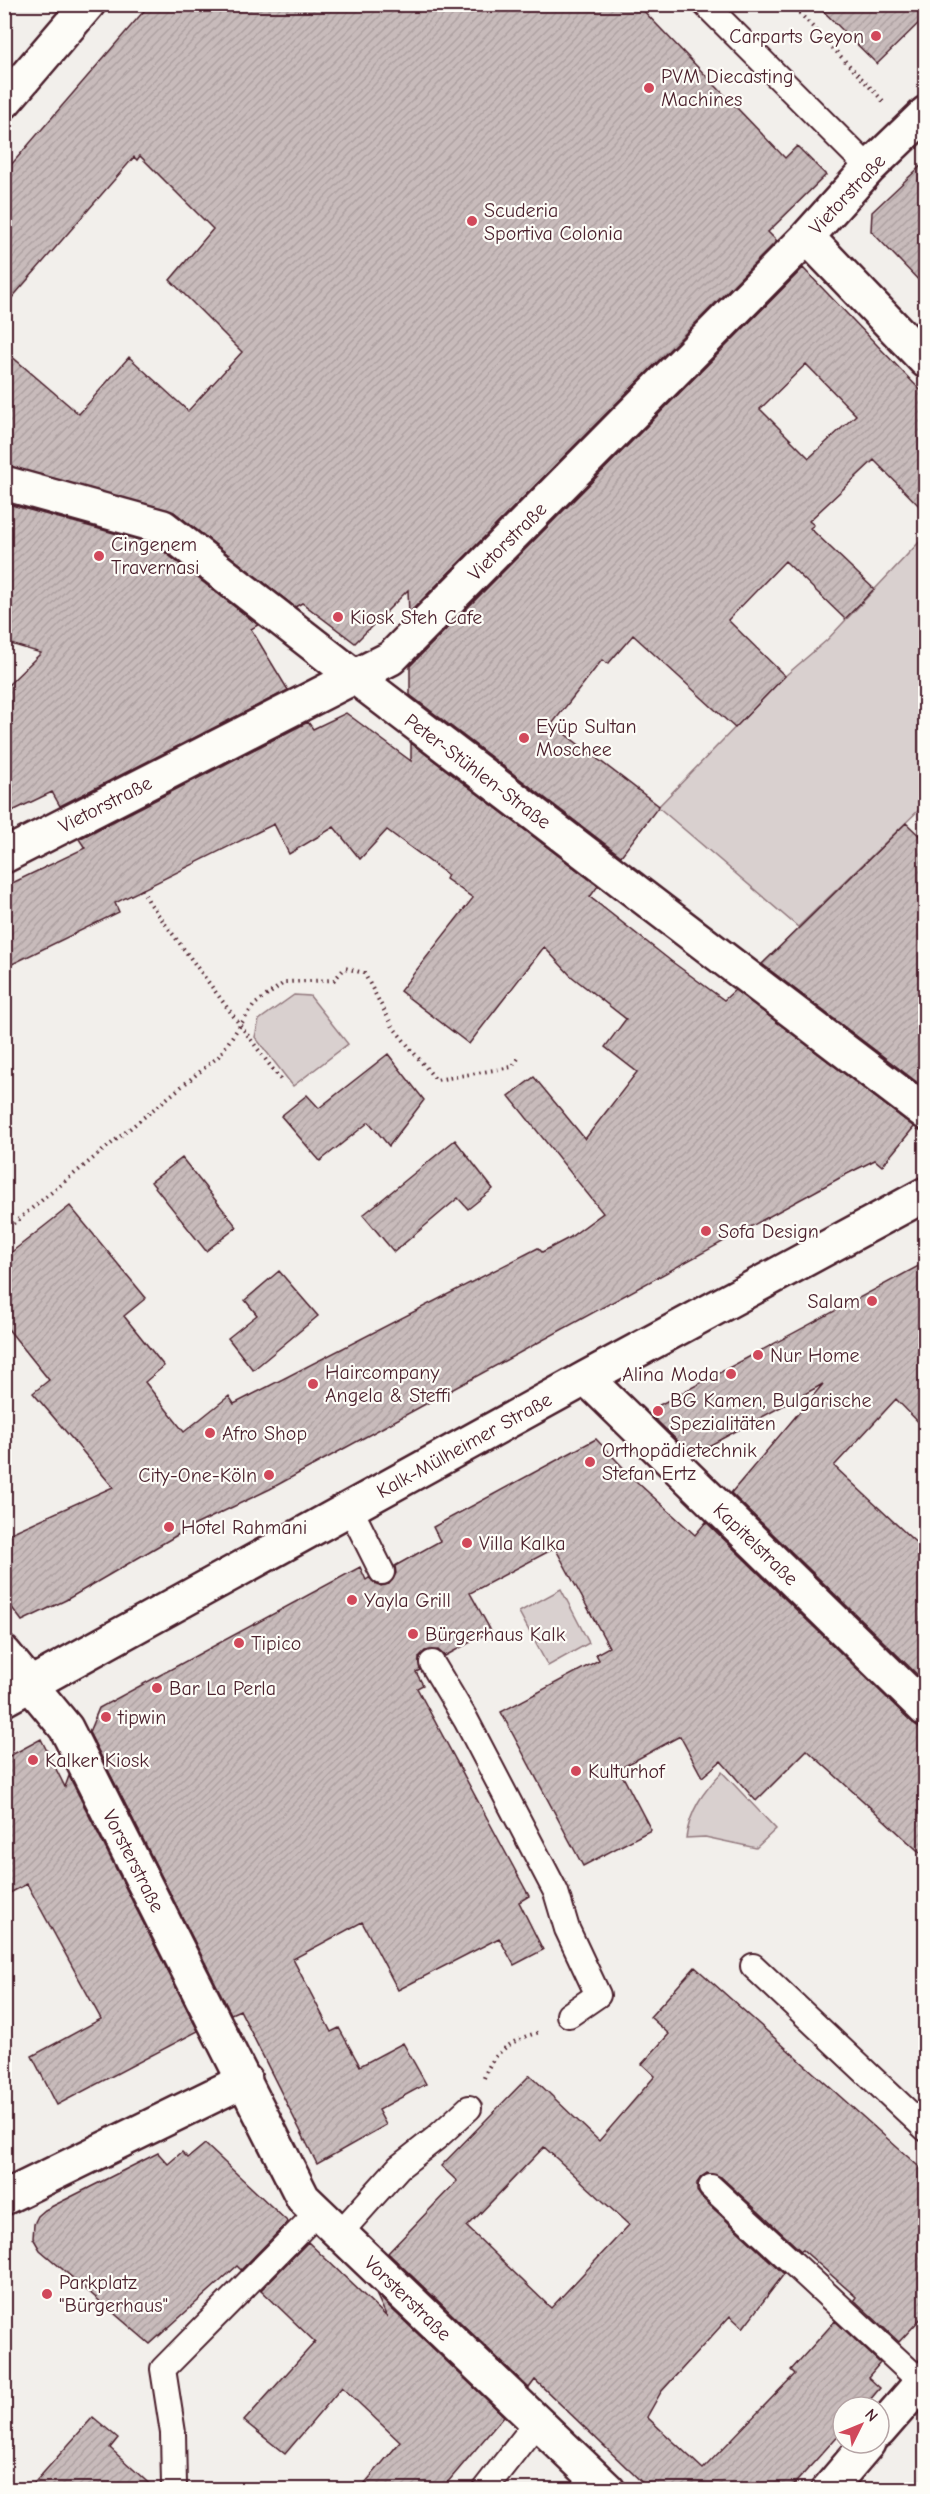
<svg xmlns="http://www.w3.org/2000/svg" width="930" height="2494" font-family="'Comic Neue',sans-serif">
<style>
.park{fill:#d9d0cf;stroke:#92787d;stroke-width:1.5}
.building{fill:url(#building-hatch);stroke:#4a1f2b;stroke-width:1.5;fill-rule:evenodd}
.lines{fill:none;stroke-linecap:round;stroke-linejoin:round}
.lane-casing{stroke:#4a1f2b;stroke-width:28}
.street-casing{stroke:#4a1f2b;stroke-width:38}
.path{stroke:#4a1f2b;stroke-width:4;stroke-dasharray:1.5 4.5;stroke-linecap:butt}
.lane{stroke:#fdfcf7;stroke-width:24}
.street{stroke:#fdfcf7;stroke-width:33}
.poi-dot{fill:#d1495b;stroke:#fdfcf7;stroke-width:2}
.labels{text-anchor:middle;stroke-width:4.5;stroke-linejoin:round;paint-order:stroke}
.poi-label{font-size:20px;fill:#4a1f2b;stroke:#fdfcf7;text-anchor:start}
.street-label{font-size:20px;fill:#4a1f2b;stroke:#fdfcf7}
</style>
<defs>
<pattern id="building-hatch" width="6" height="6" patternUnits="userSpaceOnUse" patternTransform="scale(1.5)"><rect width="6" height="6" fill="#c8bbbb"/><path d="M-1 1l2-2M0 6l6-6M5 7l2-2" fill="none" stroke="#ada0a1"/></pattern>
</defs>
<rect width="100%" height="100%" fill="#f2efeb"/>
<filter id="ink" filterUnits="userSpaceOnUse"><feTurbulence type="fractalNoise" baseFrequency=".0167" numOctaves="2"/><feDisplacementMap in="SourceGraphic" scale="12" xChannelSelector="R" yChannelSelector="G"/><feConvolveMatrix kernelMatrix="1 2 1 2 8 2 1 2 1" color-interpolation-filters="sRGB"/></filter>
<g filter="url(#ink)">
<path class="park" d="M925,536V804L798,927L658,807L785,676L827,640Z
M294,995L310,996L348,1044L293,1086L255,1037L259,1020Z
M561,1589L589,1643L548,1666L519,1612Z
M722,1772L776,1829L756,1848L705,1837L686,1838C690,1810 703,1792 722,1772Z"/>
<path class="building" d="M150,4H637L785,158L797,146L826,175L768,232L777,241L409,613L408,590L355,643L302,603L295,607L174,512L4,465V350L79,414L129,357L188,411L242,352L170,280L213,229L140,156L137,160L134,157L4,307V173Z
M816,4H926V16L877,64Z
M926,161V288L871,231L872,212Z
M803,268L926,396V513L874,460L809,521L814,525L810,528L874,589L845,619L785,561L728,620L785,676L735,728L633,635L608,664L602,660L552,724L659,806L621,856L410,695V666ZM806,364L856,415L809,458L760,409Z
M4,503L154,544L258,625L251,629L288,690L60,806L52,792L4,815V689L41,653L4,642Z
M346,713L411,761V743L598,886L590,897L671,961L724,1000L735,990L914,1127L882,1166L875,1160L847,1174L270,1489L191,1527L66,1600L22,1621L4,1597V1536L113,1487L33,1393L49,1380L4,1324V1258L70,1206L146,1298L124,1316L164,1366L145,1382L184,1432L229,1396L234,1404L538,1248L542,1252L569,1238L603,1213L509,1096L534,1077L585,1139L637,1072L605,1047L626,1019L571,976L544,947L469,1044L400,991L473,898L446,879L448,875L387,830L360,859L334,827L289,854L274,824L115,903L119,912L4,968V887L85,848L79,839L308,722L313,729Z
M906,823L926,842V1089L762,964Z
M388,1054L424,1100L389,1146L369,1122L320,1161L281,1116L307,1095L319,1108Z
M455,1140L493,1189L468,1209L458,1198L394,1252L363,1215Z
M182,1158L237,1227L206,1251L151,1182Z
M926,1262V1430L896,1399L834,1466L926,1552V1683L731,1493L823,1384L692,1455L651,1415L652,1409Z
M279,1271L318,1316L253,1370L228,1338L257,1315L245,1300Z
M596,1439L638,1483L695,1535L706,1522L913,1723L926,1728V1858L807,1750L756,1801L721,1761L702,1777L680,1736L619,1769L651,1830L583,1866L501,1712L599,1660L596,1654L609,1647L555,1548L470,1593L491,1631L445,1656L438,1650L425,1651L419,1657L420,1670L416,1672L423,1685L417,1688L529,1896L519,1902L543,1950L514,1965L499,1938L398,1990L362,1922L293,1959L331,2032L339,2028L360,2066L403,2043L426,2084L378,2110L386,2125L317,2164L240,2010L231,2014L89,1732L99,1708L360,1567L366,1580L369,1578L381,1586L389,1584L396,1573L395,1566L440,1541L433,1527Z
M41,1739L65,1787L69,1776L198,2031L57,2105L32,2056L101,2019L27,1884L4,1896V1759Z
M695,1967L926,2173V2313L899,2342L854,2300L856,2297L803,2250L801,2251L721,2177L707,2173L701,2177L697,2183V2191L701,2197L784,2274L743,2328L730,2316L661,2392L647,2417L703,2469L795,2374L791,2370L835,2321L880,2363L868,2377L880,2388L864,2407H843V2430L789,2490H650L535,2380L529,2388L388,2253L457,2181L441,2166L530,2075L599,2141L655,2076L642,2064L669,2034L650,2017ZM544,2147L629,2225L551,2308L467,2227Z
M205,2144L288,2222L241,2270L237,2266L150,2344L40,2250L33,2238L34,2224L38,2216L45,2210L158,2153L168,2164L182,2152L188,2158Z
M308,2242L387,2317L376,2294L504,2416L441,2490H359L400,2442L342,2387L285,2454L244,2421L315,2342L261,2290Z
M93,2417L118,2438L110,2448L156,2490H28Z"/>
<g class="lines">
<defs>
<path id="lane" d="M705,4L869,168
M350,1508L382,1572
M432,1663L466,1720L556,1892L567,1929L598,1995L569,2015
M753,1966L926,2129
M711,2187L921,2382
M340,2233L399,2167L436,2138L469,2108
M174,2485L173,2433L163,2369L318,2212
M484,2490L537,2422"/>
<path id="street" d="M4,102L88,4
M807,237L926,361
M4,483L163,527L355,677L926,1113
M4,856L391,658L807,237L869,168L926,113
M586,1378L926,1710
M4,1653L66,1728L303,2198L608,2490
M4,1699L586,1378L926,1194
M4,2198L245,2080
M879,2431L926,2377
M828,2490L868,2443"/>
</defs>
<use href="#lane" class="lane-casing"/>
<use href="#street" class="street-casing"/>
<path class="path" d="M791,4L884,102
M142,889L149,902L283,1083
M4,1231L219,1056L254,1005L285,982L334,980L345,968L364,973L393,1027L436,1080L512,1067L519,1057
M484,2078C493,2051 514,2039 540,2032"/>
<use href="#lane" class="lane"/>
<use href="#street" class="street"/>
</g>
</g>
<g class="poi-dot">
<circle cx="876" cy="36" r="6"/>
<circle cx="649" cy="88" r="6"/>
<circle cx="472" cy="221" r="6"/>
<circle cx="99" cy="556" r="6"/>
<circle cx="338" cy="617" r="6"/>
<circle cx="524" cy="738" r="6"/>
<circle cx="706" cy="1231" r="6"/>
<circle cx="872" cy="1301" r="6"/>
<circle cx="758" cy="1355" r="6"/>
<circle cx="731" cy="1374" r="6"/>
<circle cx="313" cy="1384" r="6"/>
<circle cx="658" cy="1411" r="6"/>
<circle cx="210" cy="1433" r="6"/>
<circle cx="590" cy="1462" r="6"/>
<circle cx="269" cy="1475" r="6"/>
<circle cx="169" cy="1527" r="6"/>
<circle cx="467" cy="1543" r="6"/>
<circle cx="352" cy="1600" r="6"/>
<circle cx="413" cy="1634" r="6"/>
<circle cx="239" cy="1643" r="6"/>
<circle cx="157" cy="1688" r="6"/>
<circle cx="106" cy="1717" r="6"/>
<circle cx="33" cy="1760" r="6"/>
<circle cx="576" cy="1771" r="6"/>
<circle cx="47" cy="2294" r="6"/>
</g>
<g class="labels">
<g class="poi-label">
<text x="864" y="43" text-anchor="end">Carparts Geyon</text>
<text x="661" y="83">PVM Diecasting<tspan x="661" dy="23">Machines</tspan></text>
<text x="484" y="217">Scuderia<tspan x="484" dy="23">Sportiva Colonia</tspan></text>
<text x="111" y="551">Cingenem<tspan x="111" dy="23">Travernasi</tspan></text>
<text x="350" y="624">Kiosk Steh Cafe</text>
<text x="536" y="733">Eyüp Sultan<tspan x="536" dy="23">Moschee</tspan></text>
<text x="718" y="1238">Sofa Design</text>
<text x="860" y="1308" text-anchor="end">Salam</text>
<text x="770" y="1362">Nur Home</text>
<text x="325" y="1379">Haircompany<tspan x="325" dy="23">Angela &amp; Steffi</tspan></text>
<text x="719" y="1381" text-anchor="end">Alina Moda</text>
<text x="670" y="1407">BG Kamen, Bulgarische<tspan x="670" dy="23">Spezialitäten</tspan></text>
<text x="222" y="1440">Afro Shop</text>
<text x="602" y="1457">Orthopädietechnik<tspan x="602" dy="23">Stefan Ertz</tspan></text>
<text x="257" y="1482" text-anchor="end">City-One-Köln</text>
<text x="181" y="1534">Hotel Rahmani</text>
<text x="479" y="1550">Villa Kalka</text>
<text x="364" y="1607">Yayla Grill</text>
<text x="425" y="1641">Bürgerhaus Kalk</text>
<text x="251" y="1650">Tipico</text>
<text x="169" y="1695">Bar La Perla</text>
<text x="118" y="1724">tipwin</text>
<text x="45" y="1767">Kalker Kiosk</text>
<text x="588" y="1778">Kulturhof</text>
<text x="59" y="2289">Parkplatz<tspan x="59" dy="23">"Bürgerhaus"</tspan></text>
</g>
<g class="street-label">
<text transform="translate(847 194) rotate(-47)" y="7">Vietorstraße</text>
<text transform="translate(507 541) rotate(-45)" y="7">Vietorstraße</text>
<text transform="translate(478 771) rotate(37)" y="7">Peter-Stühlen-Straße</text>
<text transform="translate(105 804) rotate(-27)" y="7">Vietorstraße</text>
<text transform="translate(464 1445) rotate(-29)" y="7">Kalk-Mülheimer Straße</text>
<text transform="translate(756 1544) rotate(44)" y="7">Kapitelstraße</text>
<text transform="translate(134 1861) rotate(63)" y="7">Vorsterstraße</text>
<text transform="translate(408 2298) rotate(44)" y="7">Vorsterstraße</text>
</g>
</g>
<rect width="930" height="2494" fill="none" stroke="#fdfcf7" stroke-width="24"/>
<rect x="12" y="12" width="906" height="2470" fill="none" stroke="#4a1f2b" stroke-width="2" filter="url(#ink)"/>
<g transform="translate(861 2425) rotate(47)"><circle r="28" fill="#fdfcf7" stroke="#b5a4a5" stroke-width="1.5"/>
<path d="M0-4.5L10 22L0 15L-10 22Z" fill="#d1495b"/>
<text y="-9" font-size="16" font-weight="bold" text-anchor="middle" fill="#4a1f2b">N</text>
</g>
</svg>
